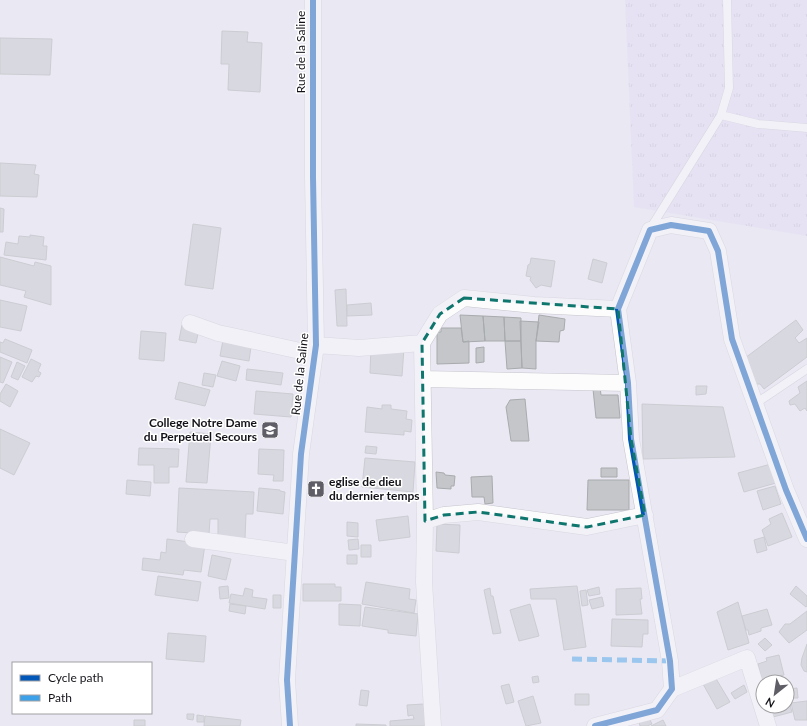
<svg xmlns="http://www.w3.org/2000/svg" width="807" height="726" font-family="Lato,sans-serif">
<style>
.grass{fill:url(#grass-tufts)}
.building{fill:#c4c6c9;stroke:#a8abad}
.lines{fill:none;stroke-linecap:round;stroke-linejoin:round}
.service-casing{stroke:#c6c4cd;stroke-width:9}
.minor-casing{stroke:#c6c4cd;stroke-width:17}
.service{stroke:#fcfcfd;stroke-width:8}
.minor{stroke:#fcfcfd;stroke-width:16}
.quiet{stroke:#3da1ea;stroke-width:5;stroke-dasharray:10 5;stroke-linecap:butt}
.cycleway-casing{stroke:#fff;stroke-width:8}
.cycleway{stroke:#0057b8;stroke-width:6}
.marked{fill:none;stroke:#0f766e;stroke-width:3;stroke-dasharray:8 5;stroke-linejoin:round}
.labels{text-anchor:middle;stroke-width:3;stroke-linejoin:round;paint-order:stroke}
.street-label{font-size:12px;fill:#141219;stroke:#fff}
.poi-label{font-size:12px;font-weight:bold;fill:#141219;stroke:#fff;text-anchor:end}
</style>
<defs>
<pattern id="grass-tufts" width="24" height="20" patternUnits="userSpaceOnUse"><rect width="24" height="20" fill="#e2dcf7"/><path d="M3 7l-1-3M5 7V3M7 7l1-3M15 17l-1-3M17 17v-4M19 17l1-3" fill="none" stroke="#c1bcd3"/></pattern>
</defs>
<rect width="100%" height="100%" fill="#eae8f2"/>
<path class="grass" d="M625,0H807V236L634,207Z"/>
<path class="building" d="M222,31L248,32L247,42L262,43L260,92L228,90L229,64H221Z
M0,38L52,39L50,75L0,74Z
M0,163L36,165L34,174L39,175L37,197L0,196Z
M0,208L4,209L3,232H0Z
M193,224L221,228L213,289L185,285Z
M30,235L44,237L43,246H47L46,260L4,255L6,242L18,244L19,236L30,237Z
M0,257L34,266L35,262L51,266V305L24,297L26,291L0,285Z
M531,258L555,261L551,287L541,285L536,288L530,280L531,277L526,276L528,265L530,264Z
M593,259L607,263L602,283L588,279Z
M346,289L347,326H337L335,290Z
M0,300L27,306L21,331L0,327Z
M371,303L372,315L347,316V305Z
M460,315L483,316L485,341L463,342Z
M539,315L565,319L564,330L560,331L559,342L536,341Z
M483,316L504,317L505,341H485Z
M504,317L521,318V341H505Z
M796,320L803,330L795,338L799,343L807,338V357L764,389L760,384H755L745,358Z
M520,321L539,322L536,341V369L522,368Z
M182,325L199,329L196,343L179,340Z
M441,328H461L463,342L469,341V363L437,364V332H441Z
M141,331L166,333L164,361L139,359Z
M224,335L252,340L249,361L220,356Z
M5,339L32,350L27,363L0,352V342L3,343Z
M505,341H521L522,368L507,369Z
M371,347L404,348L402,376L370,373Z
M484,347V362L476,363V348Z
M0,357L12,362L3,383L0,382Z
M31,359L41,364L38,371L41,373L39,377L36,376L32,382L22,377Z
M222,361L240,366L236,381L217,376Z
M17,362L25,366L18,380L11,377Z
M247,369L283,373L281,385L246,380Z
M204,373L216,375L213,387L202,385Z
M807,381V411L805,408L800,411L795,404L790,405L789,401L800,393L798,387Z
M179,382L210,390L205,406L175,399Z
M6,384L18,391L10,407L0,401V394Z
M696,386H707L706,394L696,395Z
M600,387L601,395H618L620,418H596L593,389Z
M256,391L293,394L291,417L254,414Z
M525,399L529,441H511L506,407L510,400Z
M642,404L723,407L735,457L643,459Z
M382,405H391V409L407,411L406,419L412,420L411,432L404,431V435L365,432L367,407L382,409Z
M0,429L30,443L14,475L0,468Z
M190,432L211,434L207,483L186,482Z
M366,446L377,447L376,454L365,453Z
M139,448L179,449L178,467H169V483H154V465H138Z
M259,449L284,450L283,481H273L274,475L258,474Z
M365,458L415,462L413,492L362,487Z
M771,464L776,483L744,492L738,473Z
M601,468H617V477H601Z
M436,472L444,473L445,475L455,476L454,486H451V489L437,488Z
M492,476L493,503L485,504L484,497H472L471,477Z
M127,480L151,482L150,496L126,494Z
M588,480H629V510H587Z
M775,486L781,504L763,510L757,491Z
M179,488L254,492L253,514H246L245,538L218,536V519H210L209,534L177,532Z
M259,488L280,490V491L285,492L283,514L257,511Z
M782,513L792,537L768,546L762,530L771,524L769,519Z
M408,516L410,537L379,541L376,520Z
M347,522L358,523V537L347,536Z
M437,524L460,525L459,553L436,551Z
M764,537L767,550L757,553L754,540Z
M167,539L205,544L201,572L184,570L183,575L142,570L143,558L160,560L161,552L166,553Z
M358,539L359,549L349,550L348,540Z
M361,545H371V557H361Z
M212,555L231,559L226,580L208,576Z
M347,555H357V564H347Z
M158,576L201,582L198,601L155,595Z
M366,582L410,589L409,599L416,600L414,613L362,604Z
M303,584H335V587H341V601H303Z
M228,586L229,598L220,599L219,587Z
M577,586L586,647L564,650L556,599H531L530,589Z
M796,586L807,596V606L806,607L790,594Z
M599,587L600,594L589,596L587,590Z
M245,588L253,590L252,597L267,599L265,609L229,603L231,594L243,596Z
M490,588L491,596H493L501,633L493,634L484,590Z
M641,588L642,599H640L642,614L616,615V589Z
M586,590L588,605L582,606L580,591Z
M273,595H281V608H273Z
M602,597L604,606L592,609L589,600Z
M738,602L749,643L728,650L717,612Z
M230,604L246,606L245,614L229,611Z
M339,604L361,605L360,626L339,625Z
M530,604L539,636L519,641L510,610Z
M365,607L418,614L416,636L388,633V630L362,626Z
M767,609L772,625L761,628V631L749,635L748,630H746L742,616Z
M807,611V630L789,643L779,632L785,624H790Z
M612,619L648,620V634H643L642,647L611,646Z
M168,633L206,636L204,662L166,659Z
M765,638L772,645L765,651L758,644Z
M807,644V672L804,671L801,665L802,658Z
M779,655L784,675L762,681L758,664L767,661L766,658Z
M782,675L783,682H763V683L762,681Z
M538,676L539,682L533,683L532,677Z
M715,677L730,702L717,709L703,684Z
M509,684L514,702L506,704L501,686Z
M744,685L747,692L735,699L731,693Z
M797,688L798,698H790L789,689Z
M361,690L369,691L367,706L359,705Z
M575,694H589V705H575Z
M787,695L792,712L773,717L770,706H787Z
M533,696L541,723L526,726L518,701Z
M807,701V720H795L791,703Z
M424,704L425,726H390V721L414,719L413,715L408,716L407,705Z
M187,714H194L193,720L187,719Z
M197,715L204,716V722H197Z
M205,716L241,720L240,726H204Z
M649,718L652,724L647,726H640L639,722Z
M134,720H145V726H134Z
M663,720L666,726H651Z
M356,724L386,725V726H356Z"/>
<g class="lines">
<defs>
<path id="service" d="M721,115L758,124L807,128
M650,229L721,115L729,88L727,0
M755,404L807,369"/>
<path id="minor" d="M190,323L218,333L314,354
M316,345L359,348L422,343
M423,379L628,383
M425,521L444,515L478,512L587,527L645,515
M193,539L295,553
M672,689L747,658L768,726
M290,726L287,680L301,454L316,345L313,177V0
M433,726L424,582L425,521L422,343L440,314L464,298L534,305L618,309
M595,726L657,710L672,689L670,661L631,439L628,383L618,309L650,230L671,225L709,231L718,251L732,339L786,490L807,539"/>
</defs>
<use href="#service" class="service-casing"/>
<use href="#minor" class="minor-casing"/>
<use href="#service" class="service"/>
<use href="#minor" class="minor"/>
<path class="quiet" d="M572,659L670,661"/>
<defs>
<path id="cycleway" d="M290,726L287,680L301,454L316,345L313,177V0
M595,726L657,710L672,689L670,661L631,439L628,383L618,309L650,230L671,225L709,231L718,251L732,339L786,490L807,539"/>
</defs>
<use href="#cycleway" class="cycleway-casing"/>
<use href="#cycleway" class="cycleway"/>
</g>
<path d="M0 0H807V726H0ZM464,298L618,309L631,439L645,515L587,527L478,512L444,515L425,521L422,343L440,314Z" fill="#eae8f2" fill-opacity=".55" fill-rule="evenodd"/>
<path class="marked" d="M464,298L618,309L631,439L645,515L587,527L478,512L444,515L425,521L422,343L440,314Z"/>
<defs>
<symbol id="school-square" viewBox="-11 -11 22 22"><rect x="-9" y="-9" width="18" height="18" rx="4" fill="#5f5d65" stroke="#fff"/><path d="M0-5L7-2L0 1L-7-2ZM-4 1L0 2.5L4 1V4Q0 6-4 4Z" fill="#fff"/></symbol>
<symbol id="church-square" viewBox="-11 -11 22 22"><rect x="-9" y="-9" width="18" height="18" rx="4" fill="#5f5d65" stroke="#fff"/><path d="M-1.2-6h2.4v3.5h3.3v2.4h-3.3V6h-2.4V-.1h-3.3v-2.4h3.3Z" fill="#fff"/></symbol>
</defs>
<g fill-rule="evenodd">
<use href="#school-square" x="260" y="420" width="20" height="20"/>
<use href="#church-square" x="306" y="479" width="20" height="20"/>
</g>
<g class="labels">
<g class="street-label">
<text transform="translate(301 52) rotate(-90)" y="4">Rue de la Saline</text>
<text transform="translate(300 374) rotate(-84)" y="4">Rue de la Saline</text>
</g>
<g class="poi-label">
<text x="257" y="427">College Notre Dame<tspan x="257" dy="14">du Perpetuel Secours</tspan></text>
<text x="329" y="486" text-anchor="start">eglise de dieu<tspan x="329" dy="14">du dernier temps</tspan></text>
</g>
</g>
<rect x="12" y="662" width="140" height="52" fill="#ffffff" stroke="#a1a0a3"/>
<rect x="20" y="675" width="20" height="6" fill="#0057b8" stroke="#a1a0a3"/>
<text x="48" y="682" font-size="12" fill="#141219">Cycle path</text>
<rect x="20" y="695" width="20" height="6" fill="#3da1ea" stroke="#a1a0a3"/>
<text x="48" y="702" font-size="12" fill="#141219">Path</text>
<g transform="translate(775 694) rotate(210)"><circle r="19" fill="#ffffff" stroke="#a1a0a3"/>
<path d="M0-3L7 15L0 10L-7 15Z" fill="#5f5d65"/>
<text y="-6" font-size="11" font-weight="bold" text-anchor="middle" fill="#141219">N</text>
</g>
</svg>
